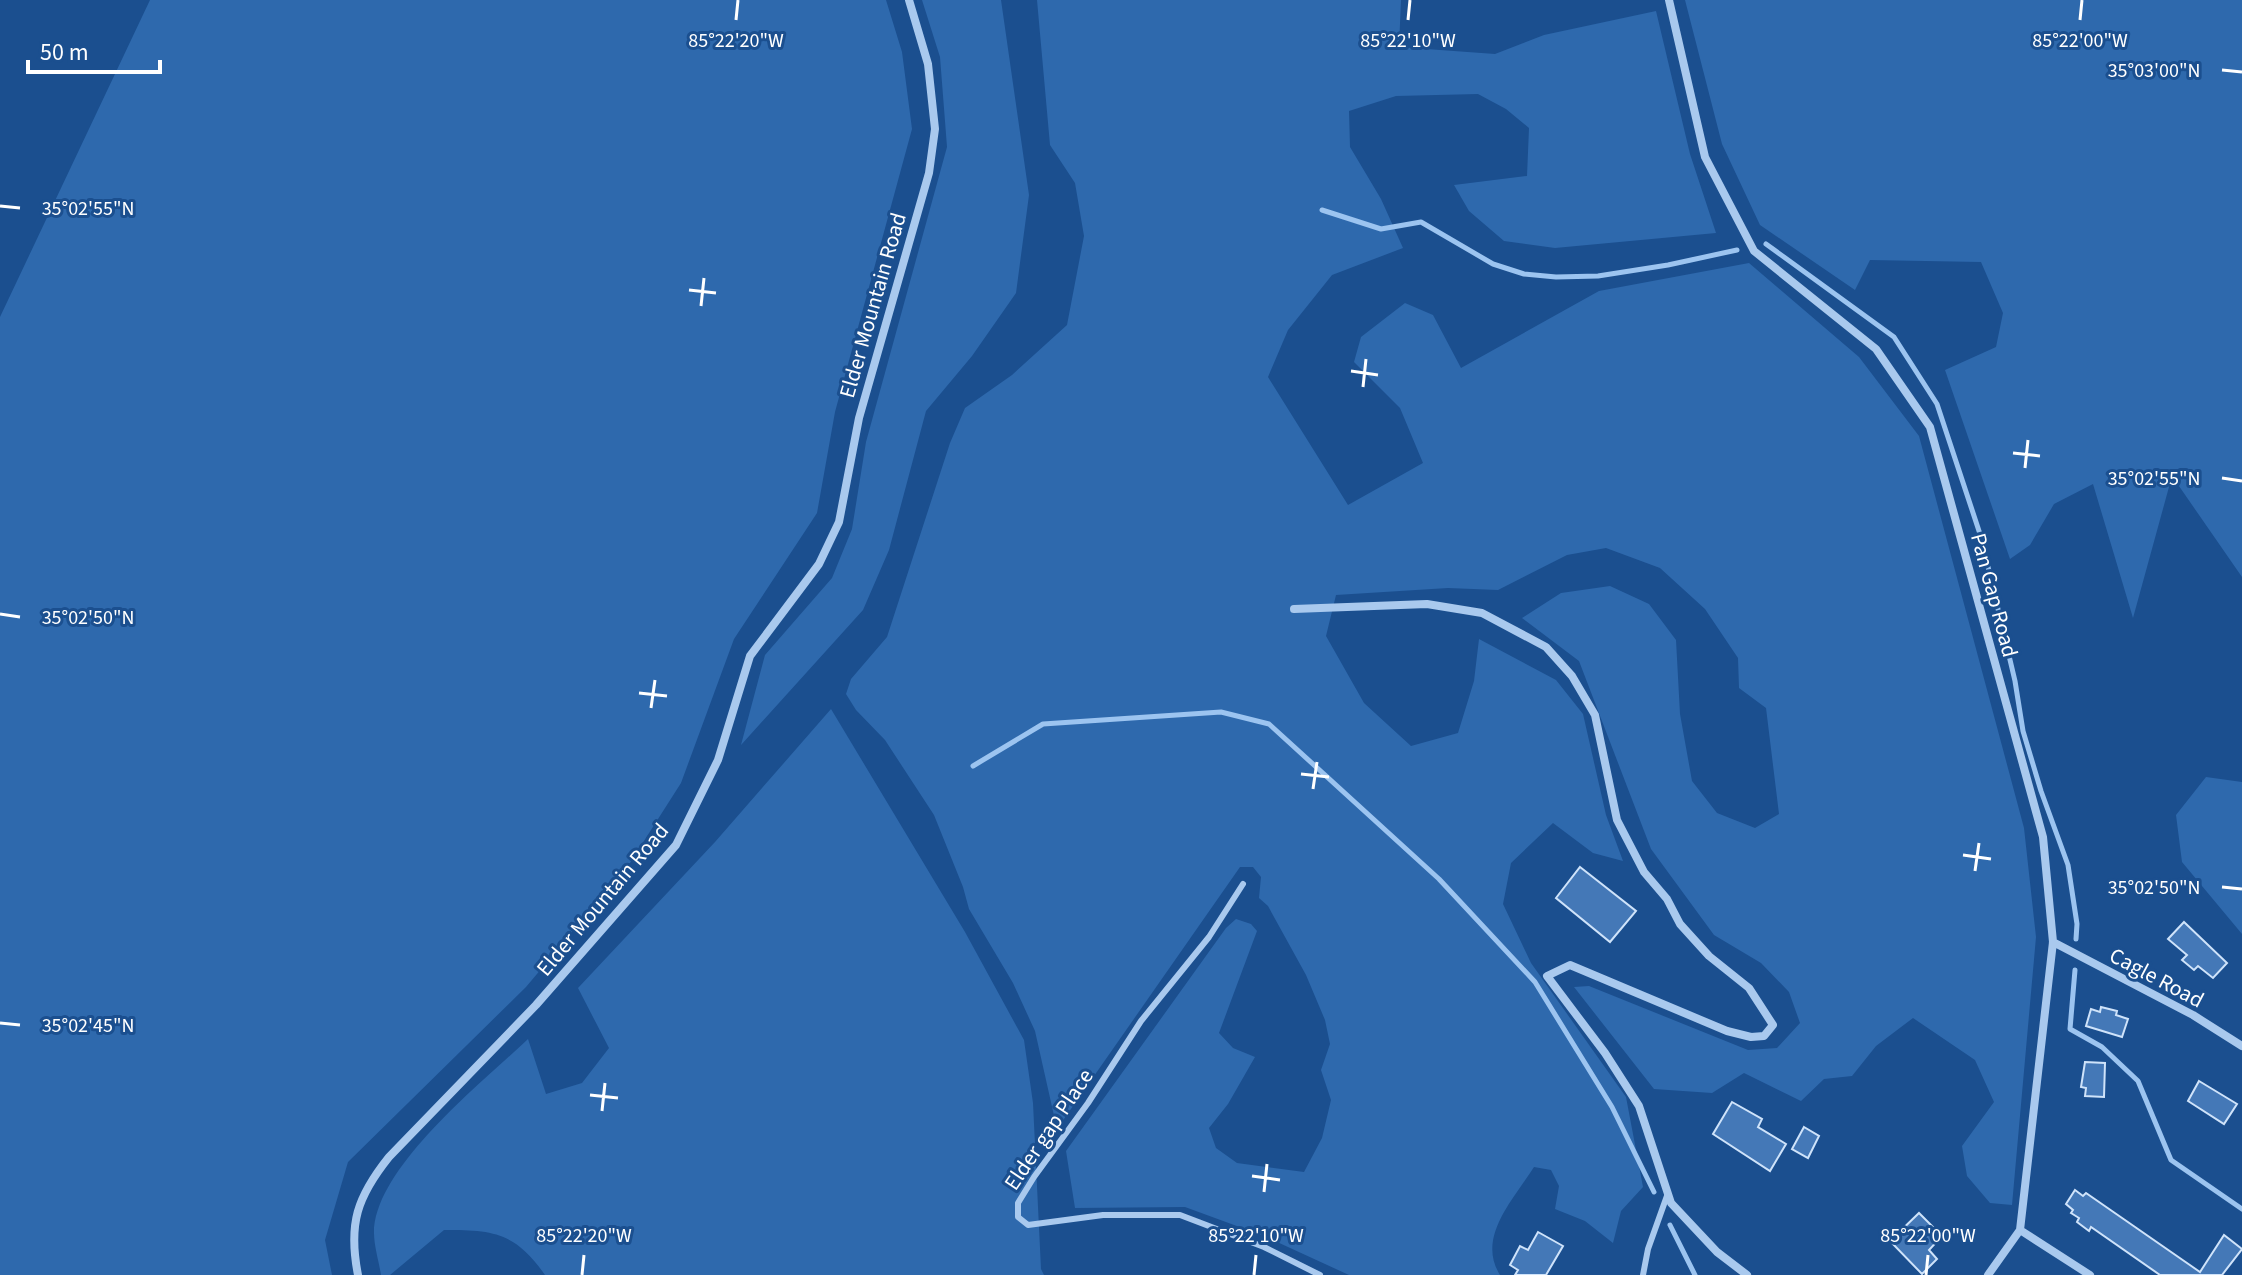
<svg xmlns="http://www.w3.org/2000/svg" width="2242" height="1275" font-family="'Source Sans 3',sans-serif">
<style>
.green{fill:#2e69ad}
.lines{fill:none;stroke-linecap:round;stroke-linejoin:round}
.stream{stroke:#9cc4f0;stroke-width:5}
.building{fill:#4478b7;stroke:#cfe3fa;stroke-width:2}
.service{stroke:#a9c9ee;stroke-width:6}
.minor{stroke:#a9c9ee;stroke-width:8}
.ticks{fill:none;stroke:#fff;stroke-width:3}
.labels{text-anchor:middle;stroke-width:6;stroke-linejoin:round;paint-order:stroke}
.street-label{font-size:22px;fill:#fff;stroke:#1b4f8f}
.ticks-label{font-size:20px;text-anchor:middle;fill:#fff;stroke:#1b4f8f;stroke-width:6;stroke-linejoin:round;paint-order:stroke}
</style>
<rect width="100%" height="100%" fill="#1b4f8f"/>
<path class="green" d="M150,0H886L902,52L912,129L835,412L817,513L734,639L681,783L628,866L526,987L348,1162L325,1240L332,1275H0V317Z
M922,0H1001L1029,195L1016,293L972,356L926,411L889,550L863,610L741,745L765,655L832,578L852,529L866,442L947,147L940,57Z
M1037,0H1401L1399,47L1495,54L1544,35L1656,11L1690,154L1716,233L1555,248L1504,241L1469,211L1454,185L1527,176L1529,128L1506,109L1478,94L1396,96L1349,111L1350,147L1381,199L1403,248L1332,275L1288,330L1268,377L1348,505L1423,463L1400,408L1354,362L1361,337L1405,303L1433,315L1461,368L1599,291L1749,263L1859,357L1919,436L2024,828L2036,937L2012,1205L1990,1203L1967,1176L1962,1146L1994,1102L1975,1060L1913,1018L1876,1046L1852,1076L1824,1079L1801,1101L1744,1073L1712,1093L1654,1089L1574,987L1589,986L1748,1050L1777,1048L1800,1023L1789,992L1761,963L1714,935L1651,849L1579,661L1522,618L1561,593L1610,586L1649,604L1676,640L1680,714L1692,781L1717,813L1755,828L1779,814L1766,708L1739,688L1738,658L1705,609L1660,568L1606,548L1567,555L1498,590L1448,588L1336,595L1326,636L1364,703L1411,746L1458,733L1474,681L1479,639L1556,680L1583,714L1606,815L1623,861L1593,853L1553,823L1511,863L1503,904L1531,963L1626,1097L1643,1187L1621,1211L1613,1243L1585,1221L1555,1209L1559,1186L1551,1170L1534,1167C1514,1199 1476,1237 1500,1275H1349L1264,1236L1185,1207L1075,1208L1066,1151L1226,928L1236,919L1251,924L1257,931L1219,1033L1233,1048L1255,1057L1228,1104L1209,1128L1216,1148L1237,1163L1304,1172L1322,1138L1331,1100L1321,1070L1330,1044L1325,1020L1306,975L1268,906L1259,898L1261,877L1253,867H1240L1057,1129L1035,1031L1013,983L969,909L963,887L934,815L885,740L856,710L846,694L851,679L887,637L950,443L965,408L1012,375L1067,325L1084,236L1075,183L1050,145Z
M1685,0H2242V577L2172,476L2133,618L2093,484L2054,504L2030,545L2010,559L1945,370L1996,347L2003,313L1981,262L1870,260L1855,290L1760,225L1722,144Z
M831,709L965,932L1024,1040L1033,1103L1041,1269L1044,1275H545C515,1232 493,1230 444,1230L390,1275H381C379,1262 374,1246 374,1233C374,1168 483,1082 528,1039L546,1094L582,1083L609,1048L578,988L715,842Z
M2206,777L2242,782V934L2182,862L2176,815Z"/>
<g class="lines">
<path class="stream" d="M1322,210L1381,229L1421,222L1493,264L1524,274L1556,277L1598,276L1668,265L1737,250
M1766,244L1894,337L1937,404L1981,537L2015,681L2023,731L2041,791L2068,865L2077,924L2076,939
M973,766L1043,724L1221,712L1269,724L1439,879L1535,982L1612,1107L1654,1192
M2075,970L2070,1029L2102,1047L2138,1081L2171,1160L2242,1209
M1670,1225L1695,1275"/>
</g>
<path class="building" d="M1580,867L1636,911L1610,942L1556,898Z
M2184,922L2227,963L2213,978L2198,966L2194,970L2182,960L2187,955L2168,939Z
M2101,1007L2117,1011L2116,1015L2128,1019L2122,1037L2086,1026L2091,1009L2100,1012Z
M2085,1062L2105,1063L2104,1097L2085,1096L2086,1088L2081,1087Z
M2199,1081L2237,1104L2224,1124L2188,1101Z
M1732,1102L1762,1119L1758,1127L1786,1144L1770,1171L1713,1134Z
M1804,1127L1819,1136L1808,1158L1792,1149Z
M2075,1190L2083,1196L2086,1193L2200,1272L2224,1235L2242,1249L2222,1275H2160L2091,1227L2089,1231L2077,1222L2079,1218L2071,1213L2073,1210L2066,1204Z
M1919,1213L1942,1236L1929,1250L1937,1259L1922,1274L1890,1241Z
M1538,1232L1563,1246L1546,1275H1515L1518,1270L1510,1265L1520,1246L1528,1250Z"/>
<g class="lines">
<path class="service" d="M1243,884L1209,937L1141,1021L1088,1103L1034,1177L1018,1203V1217L1028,1225L1103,1215H1180L1264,1247L1320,1275
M1643,1275L1648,1249L1668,1193"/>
<path class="minor" d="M1669,0L1705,157L1754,251L1876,349L1930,427L2043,837L2053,942L2020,1230L1988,1275
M1294,609L1427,604L1482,613L1546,647L1572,676L1595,715L1617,820L1644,872L1667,899L1680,924L1709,956L1749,988L1773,1025L1764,1036L1751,1037L1727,1031L1570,965L1547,976L1605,1053L1639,1106L1671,1203L1717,1252L1747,1275
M2053,942L2193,1015L2242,1046
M2020,1230L2090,1275
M358,1275C348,1224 357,1197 389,1157L536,1005L676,845L718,760L750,656L819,564L839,522L859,418L929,173L935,129L928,64L909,0"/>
</g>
<path class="ticks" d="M736,20L738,0M1408,20L1410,0M2080,20L2082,0M2222,70L2242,72M0,206L20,208M689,290L716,293M701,306L704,278M1351,371L1378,375M1363,387L1366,359M2013,453L2040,456M2025,468L2028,440M2222,478L2242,481M0,614L20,617M639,693L667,696M651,708L655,680M1301,774L1329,777M1313,789L1317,762M1963,855L1991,859M1975,871L1979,843M2222,887L2242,889M0,1023L20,1025M590,1095L618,1098M602,1111L605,1083M1252,1176L1280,1180M1264,1192L1267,1164M582,1275L584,1255M1254,1275L1256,1255M1926,1275L1928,1255"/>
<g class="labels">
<g class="street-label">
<text transform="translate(872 305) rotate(-74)" y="8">Elder Mountain Road</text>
<text transform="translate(1995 595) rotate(75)" y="8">Pan Gap Road</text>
<text transform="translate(602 899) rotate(-50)" y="8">Elder Mountain Road</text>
<text transform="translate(2157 977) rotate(28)" y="8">Cagle Road</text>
<text transform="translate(1048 1129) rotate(-56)" y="8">Elder gap Place</text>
</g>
</g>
<g class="ticks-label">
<text x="736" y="47">85°22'20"W</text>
<text x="1408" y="47">85°22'10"W</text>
<text x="2080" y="47">85°22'00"W</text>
<text x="2154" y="77">35°03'00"N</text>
<text x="88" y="215">35°02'55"N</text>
<text x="2154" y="485">35°02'55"N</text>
<text x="88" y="624">35°02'50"N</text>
<text x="2154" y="894">35°02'50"N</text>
<text x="88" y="1032">35°02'45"N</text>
<text x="584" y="1242">85°22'20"W</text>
<text x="1256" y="1242">85°22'10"W</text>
<text x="1928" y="1242">85°22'00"W</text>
</g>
<path d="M28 60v12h132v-12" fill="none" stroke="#ffffff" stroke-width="4"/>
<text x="40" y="60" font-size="24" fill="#ffffff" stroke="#1b4f8f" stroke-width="6" paint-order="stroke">50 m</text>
</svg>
